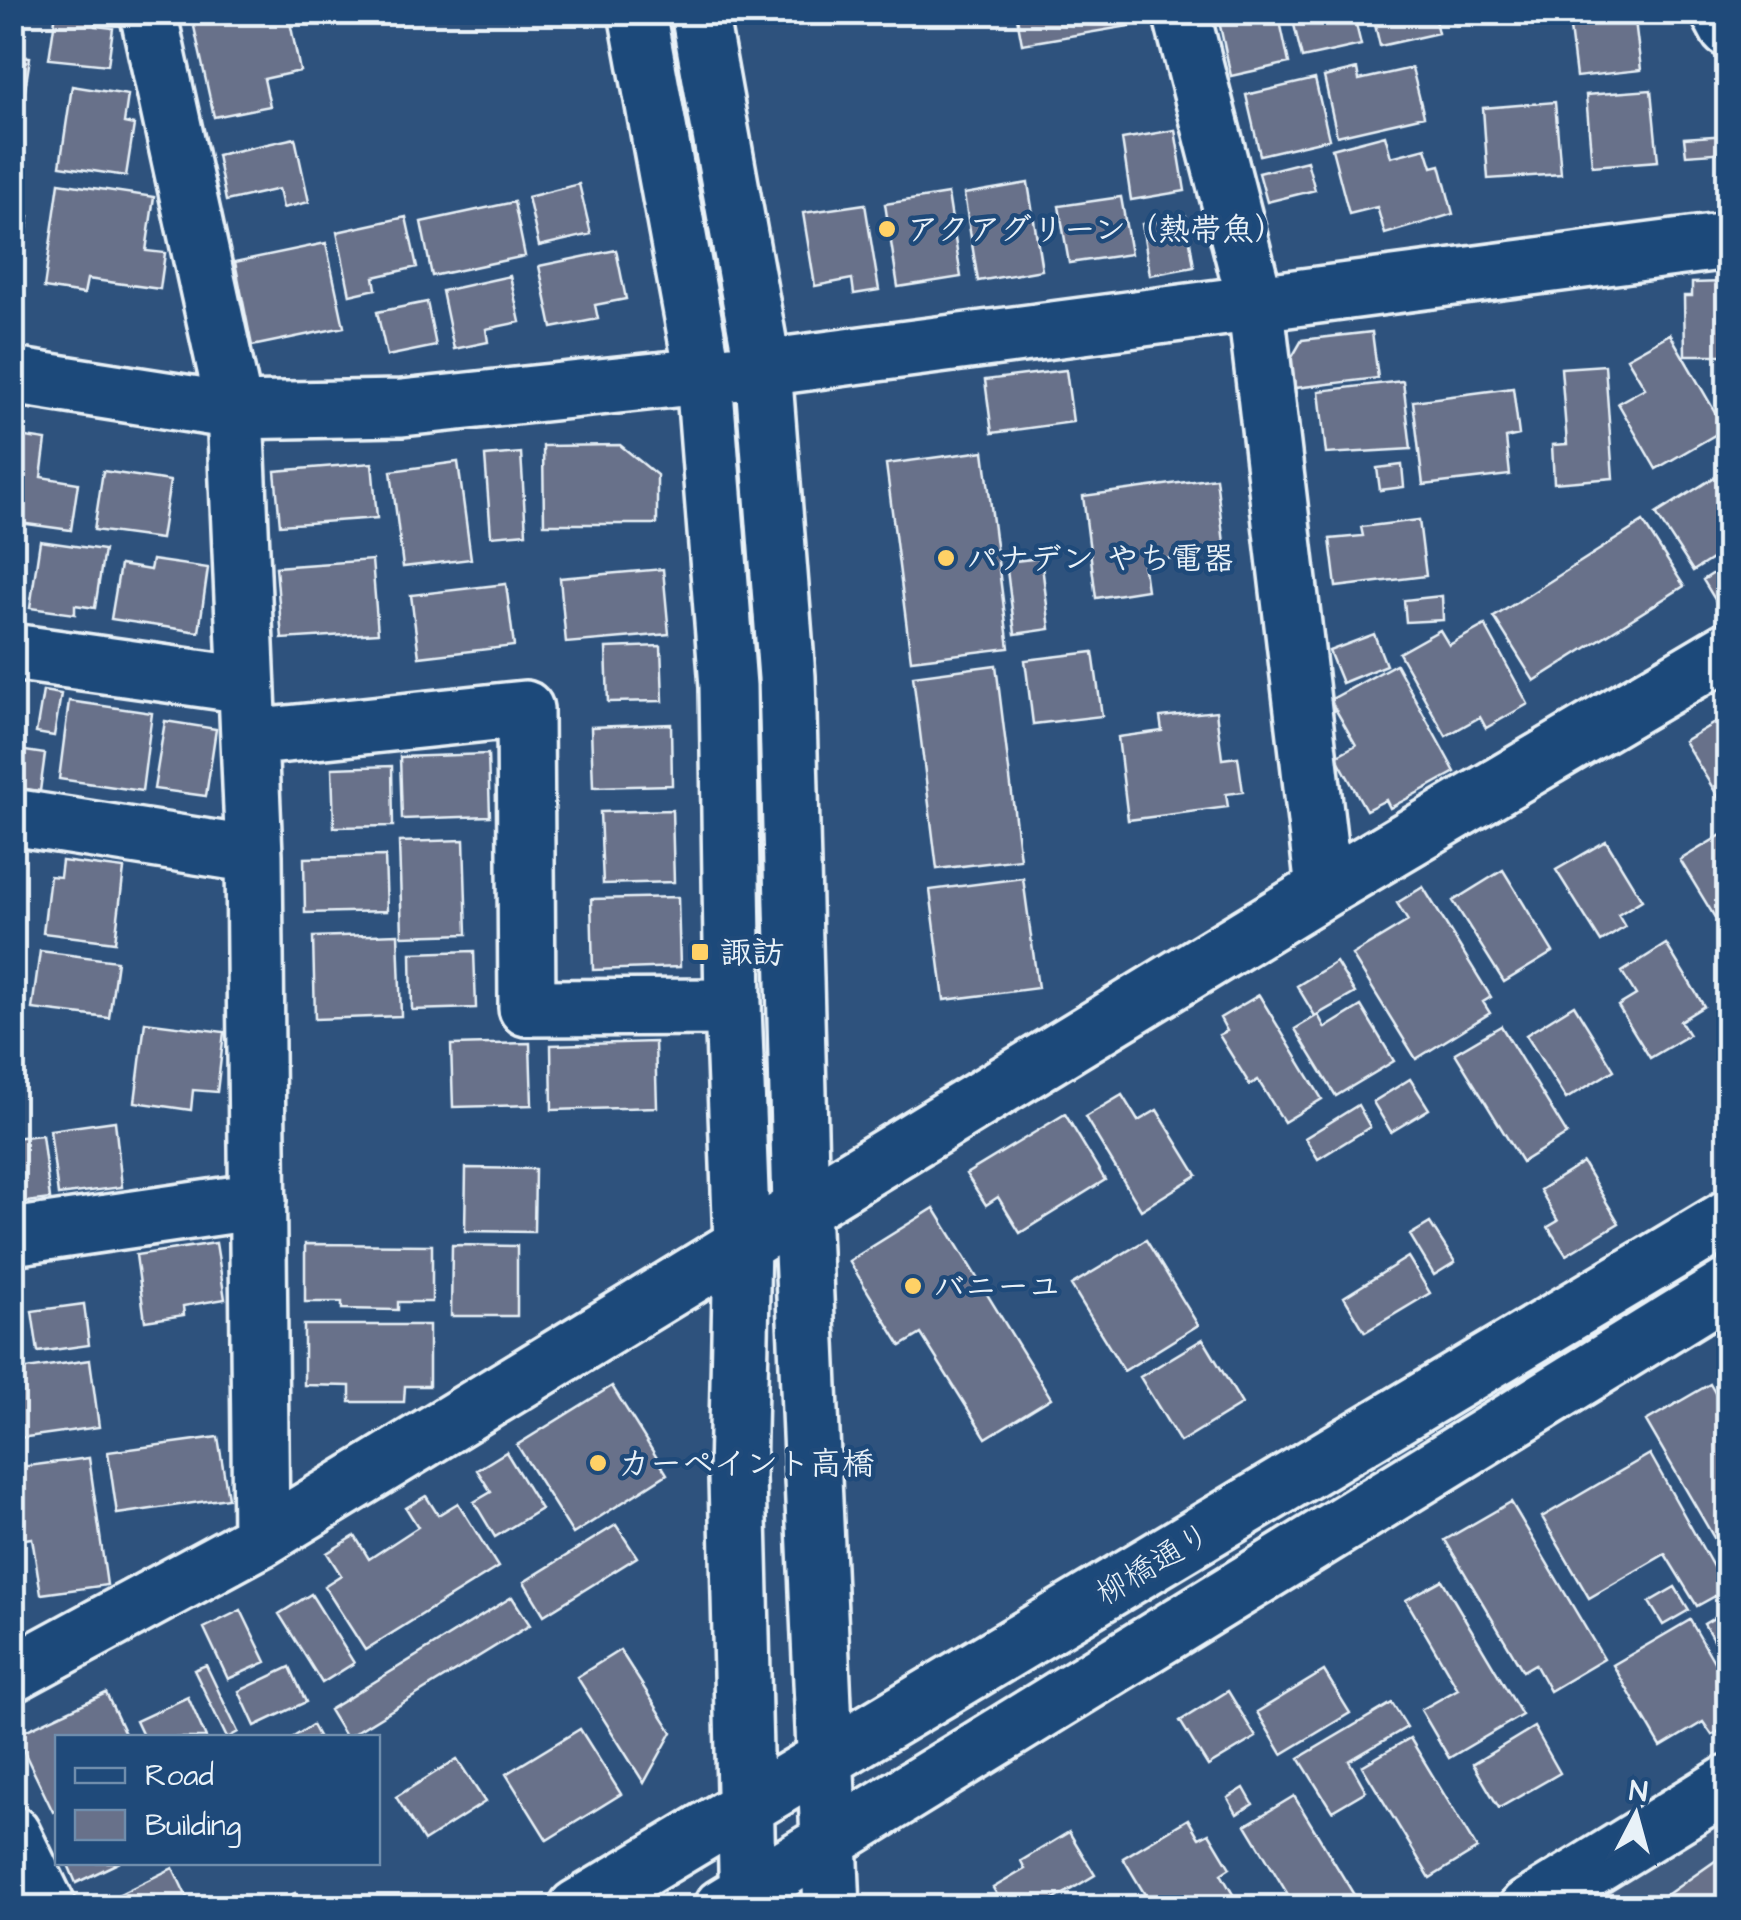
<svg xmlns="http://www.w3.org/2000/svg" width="1741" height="1920" font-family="'Architects Daughter','Klee One',sans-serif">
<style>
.built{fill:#3f5b81}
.building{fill:#68718a;stroke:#e8f1f8;stroke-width:2.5}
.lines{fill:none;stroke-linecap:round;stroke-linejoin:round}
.street-casing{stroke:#e8f1f8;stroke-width:62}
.secondary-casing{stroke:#e8f1f8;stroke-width:62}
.street{stroke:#1f4a7a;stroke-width:55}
.secondary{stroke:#1f4a7a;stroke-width:55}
.poi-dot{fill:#ffd166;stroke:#1f4a7a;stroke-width:4}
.labels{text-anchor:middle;stroke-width:9;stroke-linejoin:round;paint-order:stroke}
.poi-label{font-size:32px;font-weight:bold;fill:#e8f1f8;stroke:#1f4a7a;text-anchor:start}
.street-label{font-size:32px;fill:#e8f1f8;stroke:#1f4a7a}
</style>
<rect width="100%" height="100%" fill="#2e527d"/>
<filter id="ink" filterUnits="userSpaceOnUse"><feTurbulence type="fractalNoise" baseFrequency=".01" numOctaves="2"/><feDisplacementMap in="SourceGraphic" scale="20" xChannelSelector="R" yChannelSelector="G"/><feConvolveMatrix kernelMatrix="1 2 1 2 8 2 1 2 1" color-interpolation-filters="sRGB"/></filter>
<g filter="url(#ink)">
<path class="built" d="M1728,1819V1907H1581Z"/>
<path class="building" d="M56,12H97L95,26L113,28L108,65L49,59Z
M235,12H288L300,71L264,79L270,106L214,117L193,22Z
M1016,12H1133L1135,25L1022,44Z
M1217,12H1278L1289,63L1231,76Z
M1291,12H1353L1361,45L1302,58Z
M1372,12H1433L1438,33L1380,46Z
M1453,12H1512L1456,25Z
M1568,12H1634L1641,70L1576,77Z
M12,55L30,57L12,176Z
M1412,68L1424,116L1337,136L1324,77L1357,69L1359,80Z
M1315,79L1329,139L1260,155L1246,95Z
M72,86L128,95L124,123L134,125L126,176L60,166Z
M1651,90L1658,161L1592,166L1586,95Z
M1555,102L1561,174L1488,179L1483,108Z
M1175,130L1185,191L1131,200L1122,139Z
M1385,135L1391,157L1426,148L1432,167L1440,165L1453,214L1385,234L1377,207L1349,214L1332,149Z
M1728,135V152L1686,155L1684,138Z
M295,138L309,202L283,208L279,189L226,201L217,155Z
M1307,161L1315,190L1267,202L1259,173Z
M59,183L154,197L146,251L165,253L160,289L87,279L84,294L44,288Z
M1028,183L1042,270L978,281L964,194Z
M579,184L591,234L539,246L528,197Z
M948,194L961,277L898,287L885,204Z
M1121,197L1131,254L1069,263L1059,206Z
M514,202L525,256L432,276L421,222Z
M865,204L879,290L854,294L852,279L815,286L803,213Z
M12,213L29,216L20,271L12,270Z
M1186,216L1194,267L1150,275L1142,224Z
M406,217L417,267L374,277L376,289L350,295L337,232Z
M326,243L344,327L252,346L235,262Z
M616,250L626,299L595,305L598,319L552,328L539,266Z
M510,276L520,322L486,329L488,342L454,349L442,291Z
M1725,282H1728L1726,355H1685L1684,296H1692V283Z
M427,302L436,346L387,356L377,312Z
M1372,332L1378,378L1295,388L1291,359L1302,340Z
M1670,334L1725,429L1656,469L1618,403L1645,388L1627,358Z
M1605,365L1613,478L1554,483L1552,445L1567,444L1561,368Z
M1066,370L1073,422L992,433L985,380Z
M1403,381L1411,449L1326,454L1319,391Z
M1513,388L1519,435L1506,438L1510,475L1423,485L1413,401Z
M12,435L46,440L41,477L78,483L71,530L12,522Z
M620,445L657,475V524H544L543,446Z
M984,451L1009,648L911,660L886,464Z
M521,453L526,533L491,536L485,456Z
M458,462L471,559L403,567L391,471Z
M372,463L377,518L280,525L275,471Z
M1402,465L1404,487L1380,490L1377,468Z
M103,471L170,481L161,539L94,530Z
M1718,475L1728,492V549L1693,571L1656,514Z
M1216,478L1225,551L1143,562L1147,590L1096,598L1083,496Z
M1419,520L1426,576L1336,587L1330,539L1363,536L1361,527Z
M1643,522L1684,586L1534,681L1494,617Z
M40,541L104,550L95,608L75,605V614L30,608Z
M1041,558L1050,629L1015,634L1006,562Z
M152,560L208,568L199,632L111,619L120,565L150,570Z
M372,560L378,633L282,639L276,567Z
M1728,564V602L1720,608L1703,580Z
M663,569L669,634L566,643L560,578Z
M506,584L514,646L419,657L411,595Z
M1442,596L1443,620L1406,622L1404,600Z
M1485,625L1528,704L1486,728L1480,717L1446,736L1399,653L1440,630L1449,645Z
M1374,634L1386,665L1342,683L1329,651Z
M661,646L663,701L608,702L606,648Z
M1093,652L1102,716L1033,724L1025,660Z
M1396,664L1455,772L1390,808L1386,800L1366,810L1336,756L1356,745L1330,700Z
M996,665L1020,859L937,869L913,676Z
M43,691L61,694L54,736L36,733Z
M69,701L152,713L142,791L59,779Z
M1216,711L1222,759L1238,757L1243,792L1226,794L1228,807L1128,820L1118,737L1162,731L1160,717Z
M1728,715V799L1722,803L1684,741Z
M165,721L216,729L206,796L154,789Z
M671,724L672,785L593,787L591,727Z
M12,749L45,754L40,791L12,787Z
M488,754L490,816L402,819L400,757Z
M392,766L393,826L334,827L332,768Z
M672,810L674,882L603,884L600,812Z
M1728,831V939L1680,860Z
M464,840L467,934L402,936L399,842Z
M1606,841L1642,900L1618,915L1625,927L1601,942L1556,870Z
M385,856L387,911L305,913L304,858Z
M62,861L124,869L115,942L43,933L50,876L60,877Z
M1503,870L1553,952L1504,982L1453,901Z
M1023,878L1038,988L944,1000L930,890Z
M1423,887L1491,997L1483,1002L1490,1013L1416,1059L1352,955L1408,921L1397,903Z
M678,897L680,967L593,970L591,899Z
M398,934L401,1016L315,1019L313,937Z
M1666,944L1704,1006L1680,1021L1689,1035L1650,1058L1618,1006L1636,995L1622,972Z
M40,951L117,961L109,1018L32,1009Z
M474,951L476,1008L412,1010L411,953Z
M1336,962L1355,993L1315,1016L1297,986Z
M1259,995L1322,1099L1284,1122L1258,1080L1250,1085L1219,1035L1227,1031L1220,1018Z
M1574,1005L1614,1070L1566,1099L1526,1035Z
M1361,1006L1394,1061L1336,1096L1295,1029L1318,1015L1325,1028Z
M145,1022L224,1032L217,1092L193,1090L191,1110L135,1102Z
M1501,1026L1567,1134L1522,1162L1455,1053Z
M655,1042L657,1107L552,1110L551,1045Z
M530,1043L532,1105L453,1107L451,1045Z
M1410,1079L1429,1109L1391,1132L1373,1102Z
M1122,1095L1138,1121L1157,1110L1197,1175L1141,1210L1085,1117Z
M1358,1105L1370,1127L1318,1159L1305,1138Z
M1065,1114L1105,1180L1020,1233L998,1197L986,1205L966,1174Z
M115,1121L122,1187L58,1195L50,1130Z
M42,1135L50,1199L12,1204V1138Z
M1583,1163L1619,1223L1566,1255L1548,1227L1558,1221L1540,1190Z
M466,1168L535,1169L534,1232L465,1231Z
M934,1208L1051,1398L986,1438L921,1334L901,1346L849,1261Z
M1430,1223L1455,1262L1434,1275L1410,1235Z
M1146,1240L1198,1325L1124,1371L1071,1285Z
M216,1243L225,1299L183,1306L184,1315L145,1321L136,1255Z
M305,1244L432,1245V1302H398V1310L342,1309V1302H305Z
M452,1245L517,1246V1316H451Z
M1408,1257L1430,1293L1365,1332L1344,1297Z
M84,1304L89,1345L38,1352L32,1311Z
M304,1325H429V1386H405L404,1402H350V1386L304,1385Z
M1203,1339L1242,1404L1180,1442L1140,1377Z
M90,1360L99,1427L12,1439V1371Z
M1710,1384L1718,1398L1726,1393L1728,1398V1536L1717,1543L1646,1421Z
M612,1386L667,1474L573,1534L517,1445Z
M218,1437L228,1498L117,1514L108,1452Z
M506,1452L541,1509L495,1537L474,1502L491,1492L477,1470Z
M1650,1454L1726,1590L1697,1606L1665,1554L1589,1598L1542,1517Z
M89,1458L107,1585L41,1594L32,1538L18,1540L12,1527V1468Z
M426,1496L438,1515L458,1503L498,1567L365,1650L324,1586L341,1575L327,1553L355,1536L369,1559L418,1527L406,1508Z
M1511,1502L1604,1659L1550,1691L1535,1664L1523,1671L1445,1540Z
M616,1525L637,1557L544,1615L524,1582Z
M1442,1580L1522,1715L1449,1758L1421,1710L1458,1689L1406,1600Z
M1675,1587L1689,1610L1663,1625L1649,1602Z
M311,1594L354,1663L322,1683L279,1614Z
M512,1597L530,1625L346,1738L329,1710Z
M241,1610L266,1662L228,1679L204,1628Z
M1728,1610V1665L1704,1624Z
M1690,1620L1728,1686V1726L1712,1735L1703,1722L1661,1747L1613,1665Z
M620,1650L672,1732L644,1783L577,1677Z
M206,1665L238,1732L227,1738L194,1670Z
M290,1667L306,1702L255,1726L239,1691Z
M1324,1671L1350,1713L1282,1754L1257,1712Z
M1228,1691L1256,1737L1208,1766L1180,1721Z
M106,1693L127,1738H58V1810L53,1812L16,1735Z
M188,1697L206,1738H144L136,1721Z
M1392,1703L1407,1727L1349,1761L1366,1791L1332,1811L1299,1758Z
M312,1725L319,1738H292Z
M1534,1727L1560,1773L1499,1808L1473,1764Z
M580,1729L621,1794L547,1840L506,1774Z
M1410,1738L1477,1849L1430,1878L1362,1766Z
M457,1759L485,1802L424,1841L396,1797Z
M1244,1788L1253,1804L1237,1814L1228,1798Z
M1294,1796L1362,1908H1296L1246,1825Z
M1188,1819L1199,1838L1209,1833L1230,1868L1221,1874L1241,1908H1153L1123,1858Z
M1069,1832L1095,1875L1040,1908H1005L993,1888L1025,1869L1021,1861Z
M1728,1852V1908H1648Z
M67,1862H120L76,1883Z
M173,1868L192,1908H91Z
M295,1893L302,1908H263Z"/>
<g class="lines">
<defs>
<path id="street" d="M148,12L235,411L254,855L261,1539
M1181,12L1255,300L1324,889
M1719,12L1728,29
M763,368L1728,241
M12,652L246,685
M249,738L525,709L527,1008L733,1007
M12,817L254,855
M12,1237L258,1201
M12,1674L261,1539L1324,889L1728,650
M12,1834L48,1908
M1527,1908L1728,1784"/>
<path id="secondary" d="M637,12L704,378L728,686L733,1007L742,1243L737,1478L748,1908
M699,12L763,368L787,677L801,1207L832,1908
M12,376L235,411L402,408L740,372
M722,1907L1728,1287
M577,1908L1728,1218"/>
</defs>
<use href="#street" class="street-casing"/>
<use href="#secondary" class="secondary-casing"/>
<use href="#street" class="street"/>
<use href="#secondary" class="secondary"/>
</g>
</g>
<g class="poi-dot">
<circle cx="887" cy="229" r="10"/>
<circle cx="946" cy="558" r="10"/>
<rect x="690" y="942" width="20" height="20" rx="5"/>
<circle cx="913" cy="1286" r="10"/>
<circle cx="598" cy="1463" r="10"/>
</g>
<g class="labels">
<g class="poi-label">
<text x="907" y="240">アクアグリーン（熱帯魚）</text>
<text x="966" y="569">パナデン やち電器</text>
<text x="720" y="963">諏訪</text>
<text x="933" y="1297">バニーユ</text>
<text x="618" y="1474">カーペイント高橋</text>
</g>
<g class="street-label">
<text transform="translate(1153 1563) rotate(-31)" y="11">柳橋通り</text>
</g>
</g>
<rect width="1741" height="1920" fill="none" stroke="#1f4a7a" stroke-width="50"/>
<rect x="25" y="25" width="1691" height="1870" fill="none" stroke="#e8f1f8" stroke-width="4" filter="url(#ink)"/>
<rect x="55" y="1735" width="325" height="130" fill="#1f4a7a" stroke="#6f8dac" stroke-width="2.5"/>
<rect x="75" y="1768" width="50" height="15" fill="#1f4a7a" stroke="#6f8dac" stroke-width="2.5"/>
<text x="145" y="1785" font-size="30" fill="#e8f1f8">Road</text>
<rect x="75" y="1810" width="50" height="30" fill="#68718a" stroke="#6f8dac" stroke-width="2.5"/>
<text x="145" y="1835" font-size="30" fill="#e8f1f8">Building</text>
<g transform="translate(1636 1815) rotate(6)" stroke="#1f4a7a" stroke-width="8" paint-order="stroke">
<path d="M0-8L18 38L0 25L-18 38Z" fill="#e8f1f8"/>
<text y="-15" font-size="28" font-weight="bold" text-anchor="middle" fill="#e8f1f8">N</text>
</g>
</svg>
